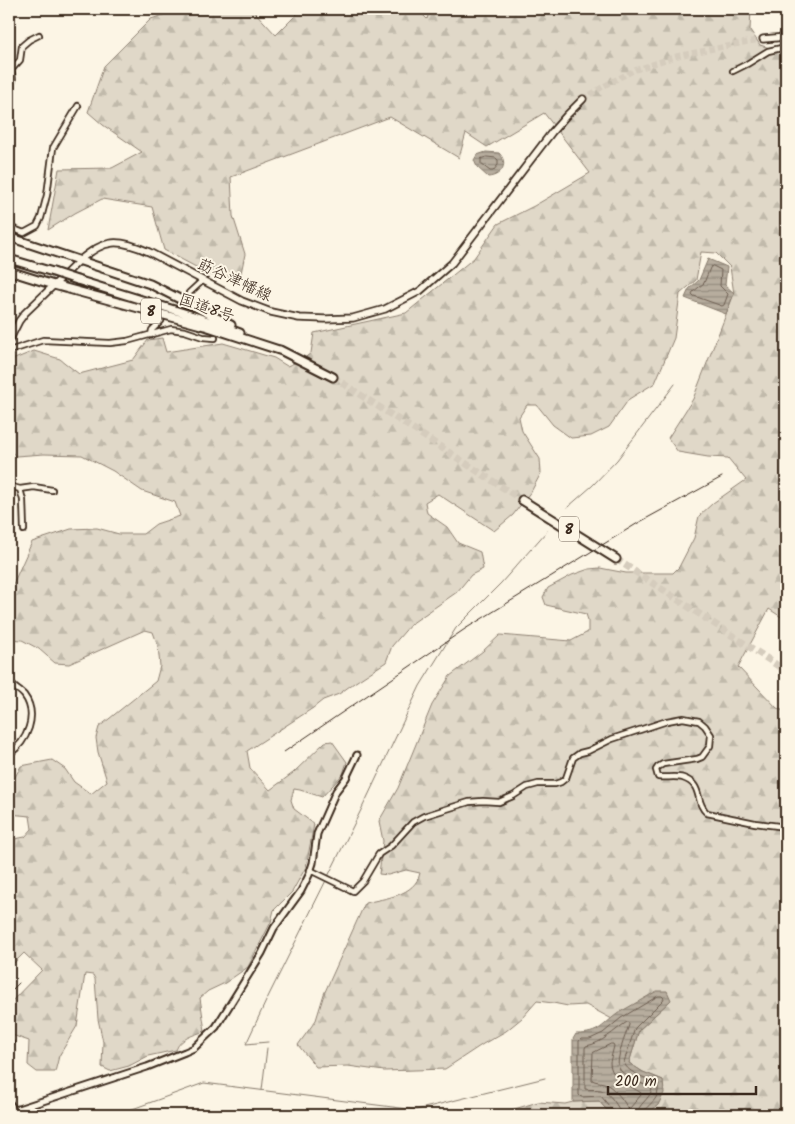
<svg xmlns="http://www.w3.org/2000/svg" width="795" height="1124" font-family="Kalam,'Klee One',sans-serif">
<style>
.forest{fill:url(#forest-firs);stroke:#8e8173}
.water{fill:url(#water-rules);stroke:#85796b}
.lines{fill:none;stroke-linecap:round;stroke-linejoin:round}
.shore{stroke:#6d5e51;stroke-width:1}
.stream{stroke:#85796b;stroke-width:1}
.minor-tunnel{stroke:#d5ccbd;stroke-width:4.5;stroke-dasharray:4.5 2;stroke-linecap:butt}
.secondary-tunnel{stroke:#d5ccbd;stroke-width:5.5;stroke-dasharray:5.5 3;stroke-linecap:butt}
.trunk-tunnel{stroke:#d5ccbd;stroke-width:7;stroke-dasharray:7 3.5;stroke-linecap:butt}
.minor-casing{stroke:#3b2a1e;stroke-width:8}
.tertiary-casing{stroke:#3b2a1e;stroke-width:9}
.secondary-casing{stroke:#3b2a1e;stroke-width:9}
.trunk-casing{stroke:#3b2a1e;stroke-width:11}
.minor{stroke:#fcf5e5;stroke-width:4.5}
.tertiary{stroke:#fcf5e5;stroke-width:5}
.secondary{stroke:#fcf5e5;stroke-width:5.5}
.trunk{stroke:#fcf5e5;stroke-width:7}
.rail{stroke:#3b2a1e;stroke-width:1}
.trunk-bridge-casing{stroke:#3b2a1e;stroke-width:11;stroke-linecap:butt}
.trunk-bridge{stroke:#fcf5e5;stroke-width:7}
.labels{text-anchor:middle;stroke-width:4;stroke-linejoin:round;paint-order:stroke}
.shield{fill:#fcf5e5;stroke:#75675a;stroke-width:1}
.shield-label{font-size:15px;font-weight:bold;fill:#3b2a1e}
.street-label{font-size:16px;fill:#3b2a1e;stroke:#fcf5e5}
</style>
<defs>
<pattern id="forest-firs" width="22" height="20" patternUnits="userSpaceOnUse" patternTransform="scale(1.25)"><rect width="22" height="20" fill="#e0d8c8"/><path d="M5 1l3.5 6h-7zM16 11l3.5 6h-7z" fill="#c1baab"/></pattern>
<pattern id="water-rules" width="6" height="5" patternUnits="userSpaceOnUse" patternTransform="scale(1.25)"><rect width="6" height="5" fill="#b7ad9e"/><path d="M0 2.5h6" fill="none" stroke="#968d80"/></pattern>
</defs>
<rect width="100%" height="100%" fill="#fcf5e5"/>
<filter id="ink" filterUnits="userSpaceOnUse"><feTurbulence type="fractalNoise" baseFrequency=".02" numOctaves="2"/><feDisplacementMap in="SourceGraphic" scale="10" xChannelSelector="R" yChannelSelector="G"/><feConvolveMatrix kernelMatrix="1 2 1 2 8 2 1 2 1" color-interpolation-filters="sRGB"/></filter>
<g filter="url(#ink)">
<path class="forest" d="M181,9H252L276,35L299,12V9H417L427,19L430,9H751L750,30L760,45L786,53V620L769,609L738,667L777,708L786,712V1115H646L658,1105L663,1080L643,1072L629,1063L639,1030L671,1000L618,1014L612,1019L586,1005L568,1006L553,1003L537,1001L522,1018L506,1031L483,1044L445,1069L384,1071L348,1066L316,1067L298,1045L316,1020L324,994L365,903C385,898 415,896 420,873L406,870L388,875L379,874L383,841L379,821L398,788L432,705L450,676L483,651L500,635L571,641L588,632V620L586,614L546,605L543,597L548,588L572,575L589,569L600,568L626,573H673L679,567L694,538L699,516L713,503L746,480L728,458L708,457L678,452L668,438L693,399L734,294L730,267L716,253L701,252L696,280L680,294L674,338L655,383L629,399L609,427L591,436L571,438L553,425L537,405H527L519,417L522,431L540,459L541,473L532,490L513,515L494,531L438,494L425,502L427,513L447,527L458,543L480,552L483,569L471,575L457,592L411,624L392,646L386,662L354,683L339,694L323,700L313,708L247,751L250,768L270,790L293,773L325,742L332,741L347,762L343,774L322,797L300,790L294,789L291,800L294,809L314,824L306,867L292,892L274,910L271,922L248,967L225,983L208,991L200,998L205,1031C194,1035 180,1038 176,1050L148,1056L129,1066L110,1071L102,1067L103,1042L98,1019L95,979L93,975L85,974L77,1026L59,1056L55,1072H37L28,1065L29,1041L9,1034V1004L42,970L24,953L9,968V840L25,837L32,829L30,816L9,814V788L21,766L52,760L65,769L74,782L91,794L107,781L98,752L96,738L99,727L156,681L160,666L158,646L153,632L145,630L69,664L55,663L39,649L22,640L9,639V593L32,542L71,529L97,528L119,534H143L156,524L180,516L175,502L142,491L113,471L82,455L44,454L16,456L9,450V369L12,360L34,351L60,359L79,374L133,360L148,340L162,338L166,352L223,343L274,358L287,366L302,360L311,353L314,333L406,313L474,258L498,224L534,206L590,173L544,113L487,147L466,133L459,158L390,117L231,177L233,216L245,254L240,278L211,275L164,250L152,207L102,199L75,213L48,230L59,169L112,168L142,152L103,125L88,112L104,66L151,19Z
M599,1101L611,1115H500L501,1113L538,1102L565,1104L573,1102Z"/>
<path class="water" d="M486,152L499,153C509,163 502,176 488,177L477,167L474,160L477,155Z
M708,259L727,267L725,285L734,293L726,314L685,298L689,289L699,280Z
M657,991H667L671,1000L639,1030L629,1063L643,1072L663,1080L664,1093L658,1105L646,1115H611L599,1101L573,1102V1039L576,1034C601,1034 602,1024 620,1012C632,1005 645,998 657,991Z"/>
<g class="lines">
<path class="shore" d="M487,157L496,158L498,160V165L493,171H490L481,164V159Z
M713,266L721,270L720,286L728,294L724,305L722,306L694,296L692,294L693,292L704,283L710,268Z
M611,1044H613L614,1046C613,1051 611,1057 610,1062C610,1079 630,1085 641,1093V1095L630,1108L627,1107C623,1099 612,1086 604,1083C600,1082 596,1082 592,1080L593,1053Z
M614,1115L613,1111L601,1096L581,1097L579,1095V1041L581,1039H590L603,1033L621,1018L658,996H662L664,998L663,1000L635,1028L624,1062C627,1074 649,1078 658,1084C660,1104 646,1102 643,1115
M621,1115C620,1108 609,1092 601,1090C596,1089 590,1090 585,1089V1048L586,1046C603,1043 613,1031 627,1022L629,1023V1025C626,1034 615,1060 619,1068C622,1074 629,1077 635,1080C640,1084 648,1085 652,1089C649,1101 638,1103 637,1115"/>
<path class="stream" d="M568,507L592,486L617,460L675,384
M268,1042L246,1044L267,999L366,800L420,686L456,628L501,583L547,531
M262,1090L267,1048
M116,1115L204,1083L416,1110L545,1078"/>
<path class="minor-tunnel" d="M161,321L189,293"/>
<path class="secondary-tunnel" d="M583,99L609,83L635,70L677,56L763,39"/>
<path class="trunk-tunnel" d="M333,377L522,500
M616,559L786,671"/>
<defs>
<path id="minor" d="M733,71L747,64L768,51L786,47
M9,88C14,83 13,77 11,70L20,60L22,46L29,40L39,35
M9,227L24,233L37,226L41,218L47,195L53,148L78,106
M189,293L202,281
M151,335L152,330L161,321
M9,351L43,340L110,343L127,341L171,329L185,331L203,337L215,338
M9,486L20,489L23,500L24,530
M20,489L34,487L52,490
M9,678C13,690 17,687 24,695C39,715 27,742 9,754
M310,870L353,891L363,881L379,854L391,846L413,822L424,816L469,802L483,801L499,802L513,796L527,787L538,784H555L561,782L566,778L573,758L580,753L588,751L612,739L667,721L683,718L699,721L705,726L711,735L710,746L702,757L697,759L663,764L658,767L656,770L658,777C666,778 676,776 683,778C704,785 694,802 707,813L755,823L786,827
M9,1046L11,1043
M9,1102L12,1106L13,1110"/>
<path id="tertiary" d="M9,1112L147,1067L185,1052L194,1048L216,1027L262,953L274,928L301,891L309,875L313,863L317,834L336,791L346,778L357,755"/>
<path id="secondary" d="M763,39L786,37
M9,341L19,321L25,313L79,261C105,238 119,239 149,252L242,301L271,312L299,318L325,319L353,318L385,309L420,291L452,263L552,132L566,116L583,99"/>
<path id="trunk" d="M9,237L150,284L231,325
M9,259L53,272
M9,271L54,285L205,326L282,351
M77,280L197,317L240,333
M280,350L333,377
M522,500L616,559"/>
</defs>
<use href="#minor" class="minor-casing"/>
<use href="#tertiary" class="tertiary-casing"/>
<use href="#secondary" class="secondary-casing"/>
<use href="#trunk" class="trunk-casing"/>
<use href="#minor" class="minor"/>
<use href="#tertiary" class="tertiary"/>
<use href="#secondary" class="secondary"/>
<use href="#trunk" class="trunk"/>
<path class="rail" d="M284,752L465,629L638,523L722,477
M9,993L19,983"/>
<defs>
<path id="trunk-bridge" d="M53,272L77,280"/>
</defs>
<use href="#trunk-bridge" class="trunk-bridge-casing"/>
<use href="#trunk-bridge" class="trunk-bridge"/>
</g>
</g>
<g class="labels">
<g class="shield">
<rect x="141" y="298.5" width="20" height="25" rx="4"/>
<rect x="559" y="516.5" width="20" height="25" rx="4"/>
</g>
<g class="shield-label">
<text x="151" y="316">8</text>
<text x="569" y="534">8</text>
</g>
<g class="street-label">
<text transform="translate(235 279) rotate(25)" y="6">莇谷津幡線</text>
<text transform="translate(207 307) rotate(19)" y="6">国道8号</text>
</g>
</g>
<rect width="795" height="1124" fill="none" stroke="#fcf5e5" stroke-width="30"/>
<rect x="15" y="15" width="765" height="1094" fill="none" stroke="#3b2a1e" stroke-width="2" filter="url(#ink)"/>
<path d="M608 1086v8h148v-8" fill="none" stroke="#3b2a1e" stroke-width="2.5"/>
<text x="615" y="1086" font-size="15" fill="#3b2a1e" stroke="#fcf5e5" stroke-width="4" paint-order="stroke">200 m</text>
</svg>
